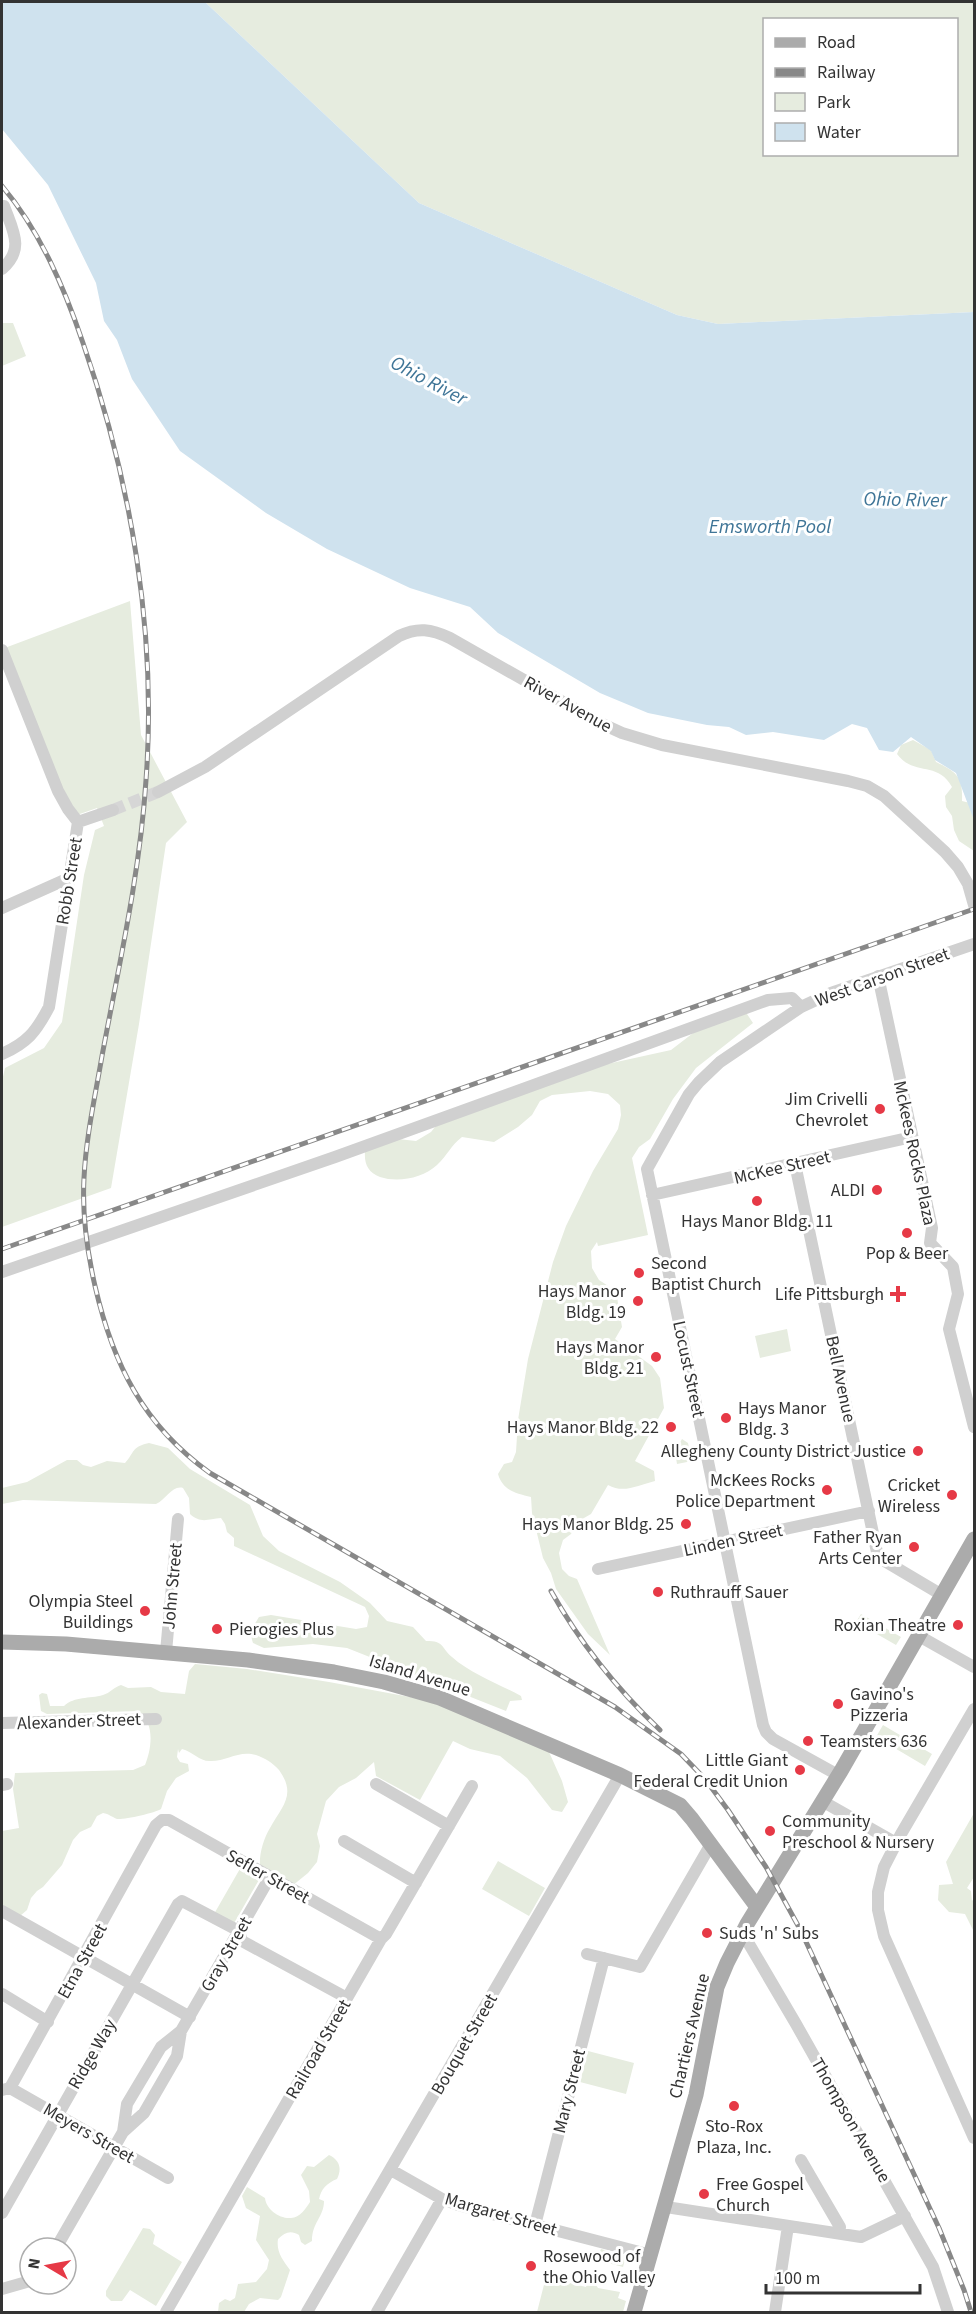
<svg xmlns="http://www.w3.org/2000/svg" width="976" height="2314" font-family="'Source Sans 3',sans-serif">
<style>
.green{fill:#e6ecdf;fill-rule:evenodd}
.water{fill:#cfe2ee}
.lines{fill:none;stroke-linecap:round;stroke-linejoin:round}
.minor-tunnel{stroke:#d6d6d6;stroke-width:12;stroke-dasharray:12 6;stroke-linecap:butt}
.minor{stroke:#d0d0d0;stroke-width:12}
.major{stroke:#ababab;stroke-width:15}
.rail-casing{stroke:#888;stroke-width:5}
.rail{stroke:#fff;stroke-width:3;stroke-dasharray:9;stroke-linecap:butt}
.poi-dot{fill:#e63946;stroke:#fff;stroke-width:2}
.labels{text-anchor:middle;stroke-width:6;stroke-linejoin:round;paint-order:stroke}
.street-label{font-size:18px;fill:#333;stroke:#fff}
.poi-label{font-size:18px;fill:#333;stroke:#fff;text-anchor:end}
.water-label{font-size:20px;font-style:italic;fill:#3f7597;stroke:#fff}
</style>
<rect width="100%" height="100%" fill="#fff"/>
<path class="green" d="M205,2H974V312L718,324L677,315L419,203ZM764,20H956V154H764Z
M2,323H13L26,356L2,366Z
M130,601L141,735L187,822L166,843L139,1024L111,1188L2,1227V1081L5,1068L44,1048L62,1022L84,875L95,830L104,826L97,808L74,816L2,649Z
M913,740L931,750L936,762C957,772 963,777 962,801L974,804V851L959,841L954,830L952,816L946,807L945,796L952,787C937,760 914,777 897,754L901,745Z
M745,1011L753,1023L696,1068L673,1099L650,1139L639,1147L632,1158L648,1235L598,1246L597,1242L591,1251L592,1268L599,1280L616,1291L622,1327L615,1339L652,1366L660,1378L664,1408L635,1461L654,1471L655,1481C638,1485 624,1494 608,1485L591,1514L577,1522L571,1534L563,1540L559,1553L562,1569L569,1576L577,1579L610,1655L588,1634L556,1589L551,1573L543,1558L532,1513L531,1497C516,1493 503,1491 498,1474L504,1464L512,1462L516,1452L518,1420L528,1359L553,1262L566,1226L593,1171L618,1129L621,1115L620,1105L608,1094L590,1091L552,1095L540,1101L532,1115L518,1127L494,1142L462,1137C451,1145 447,1156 437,1165C423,1178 398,1183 380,1177C368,1172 364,1164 365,1151L398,1139L416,1141L431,1132L443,1117L571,1072L671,1050L701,1027Z
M787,1329L791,1351L760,1358L755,1336Z
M682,1439L688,1443L692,1461L677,1464L675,1452Z
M149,1443L168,1448L190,1469L250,1505L263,1536L279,1551L340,1582L370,1603L387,1621L413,1627L426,1641C445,1641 440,1647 452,1657C471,1674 499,1684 521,1696L522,1700L510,1701L506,1711L347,1648L313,1644L264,1648L253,1643C249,1632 253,1627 259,1617L271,1615L356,1629L367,1627L369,1616L365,1607L234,1546V1538L227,1532L225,1524L221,1518C208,1519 201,1524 190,1514L189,1498L183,1488C172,1485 166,1500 156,1504L23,1500L2,1504V1488L27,1482L67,1460H77L83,1465L91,1467L107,1461L125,1463C135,1452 131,1447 149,1443Z
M861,1614L901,1637L896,1645L856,1622Z
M195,1664L247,1669L329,1682L437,1702L549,1752L562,1781L568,1802L562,1812L552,1810L527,1778L500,1756L470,1749L453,1741L420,1800L376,1776L374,1762L356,1778L339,1787L326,1801L317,1834L320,1846L317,1862L308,1873L292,1886L260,1868C259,1854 263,1840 270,1828C282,1806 297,1795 279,1770C273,1763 265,1758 256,1755C239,1750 227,1761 211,1761C200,1762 193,1752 182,1749L179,1753L178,1749L177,1757L180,1762L188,1764L189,1771L176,1778L167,1791L161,1809C155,1813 123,1820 117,1819C112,1817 109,1814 103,1813L97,1816L91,1827L80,1832L73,1840L62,1865L43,1887L37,1891L31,1898L27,1910L20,1916L2,1909V1831L19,1828L13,1789L15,1773L133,1770L145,1765C152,1748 155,1722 138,1711L47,1714L41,1711L39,1695L42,1693L47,1694L50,1706H64C75,1696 89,1699 103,1695C110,1693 114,1687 121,1685L128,1688L151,1687L161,1692L185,1694L189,1671Z
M883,1725L932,1754L925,1766L876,1737Z
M974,1813V1877L967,1888L971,1891L972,1901L974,1898V1932L965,1914L949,1912L938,1900L939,1885L953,1884L946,1862Z
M498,1861L545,1888L529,1916L482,1889Z
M241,1867L260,1878L233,1925L214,1914Z
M588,2051L634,2063L626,2094L580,2082Z
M329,2155C340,2160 342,2169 337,2179C327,2183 321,2189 319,2199L324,2201C324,2217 312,2222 312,2241L305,2245L301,2242L299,2235C291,2230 285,2232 278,2239C276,2252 283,2260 290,2270L281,2297L278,2300L260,2298L249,2304L244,2312H218L219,2303L225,2299L230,2301L235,2298L238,2284L256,2282L267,2269L269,2260L256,2240L260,2216L246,2208L242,2196L247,2187L265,2198C266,2209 279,2219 291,2218C300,2218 306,2208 310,2202L309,2191L301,2175L307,2166L314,2167Z
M143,2228L150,2229L155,2235L153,2244L182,2262L156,2306L130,2290L122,2301H111L106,2296V2291Z
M601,2249L626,2256L623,2267L597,2260Z
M546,2277L586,2287L587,2283L596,2285L598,2288L620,2292L618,2298L626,2301L623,2312H537Z"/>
<path class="water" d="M2,2H205L419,203L677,315L718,324L974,312V820L956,773L935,760L931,751L911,737L893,752L879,750L867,728L852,724L824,740L773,732L746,735L729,727L707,725L648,713L600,693L498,633L470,607L410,588L327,549L266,513L180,451L132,379L117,340L104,321L96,283L48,185L2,129Z"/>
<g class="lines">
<path class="minor-tunnel" d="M113,810L158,792"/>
<path class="minor" d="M2,269C25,249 13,231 4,206
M2,650L58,791L68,809L78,822L49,1007C36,1032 27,1043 2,1054
M158,792L205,767L399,636C418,627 431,629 450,638L598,722L622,733L662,745L848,781L867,786L884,796L945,852L958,867L968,884L974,905
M78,822L113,810
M2,908L69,878
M878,976L932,1228L930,1243L953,1267L958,1294L949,1329L974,1427
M795,1164L878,1557L942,1595
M652,1195L912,1137
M2,1272L335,1157L768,1000L792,998L801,1007
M598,1569L869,1511
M919,1636L974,1667
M166,1652L178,1519
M974,1709L901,1834L884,1867L878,1892V1910L884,1936L974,2138
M2,1723L156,1719
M838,1775L773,1739L766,1732L763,1725L647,1169L689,1094L699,1082L720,1062L801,1007L831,993L974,944
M376,1784L449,1826
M2,1785L7,1784
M822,1801L896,1843
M344,1841L416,1883
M2,1911L190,2017
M742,1932L796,2024L933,2267L948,2312
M587,1954L640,1967L711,1844
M2,1994L48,2022
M10,2088L168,2178
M2,2090L10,2088L156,1825L162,1820H169L381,1939
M123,2132L127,2104L161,2047L181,2031
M801,2160L840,2227L839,2233
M391,2170L442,2199L458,2205L651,2255
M666,2207L861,2237L905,2216
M2,2213L178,1904L182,1901L239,1931L242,1941L347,1998
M535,2225L604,1958
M56,2248L123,2132L144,2113L177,2056L181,2031L270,1877
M2,2289L30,2281
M166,2312L381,1939L386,1934L472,1786
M307,2312L620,1775
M377,2312L442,2199
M775,2312L788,2226"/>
<path class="major" d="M2,1642L66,1644L248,1660L334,1672L384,1682L440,1698L620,1775L680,1805L692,1819L757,1907
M634,2312L696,2095L717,1987L727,1963L747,1924L841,1771L974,1539"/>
<defs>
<path id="rail" d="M2,186C40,231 64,287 83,343C131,481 157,633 146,780C140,873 119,965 102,1056C95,1097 86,1137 84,1178C82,1214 87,1251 95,1286C113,1364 143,1425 210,1473L615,1707L681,1754L705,1779L728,1810L766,1867L801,1931L939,2228L964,2290L971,2312
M2,1249L974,909
M551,1591C580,1643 617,1689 660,1730"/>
</defs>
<use href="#rail" class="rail-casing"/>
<use href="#rail" class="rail"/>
</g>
<g class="poi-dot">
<circle cx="880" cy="1109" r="6"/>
<circle cx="877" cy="1190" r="6"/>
<circle cx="757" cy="1201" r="6"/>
<circle cx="907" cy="1233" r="6"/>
<circle cx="639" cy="1273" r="6"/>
<path d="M895 1285h6v6h6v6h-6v6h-6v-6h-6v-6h6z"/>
<circle cx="638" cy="1301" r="6"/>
<circle cx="656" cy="1357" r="6"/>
<circle cx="726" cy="1418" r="6"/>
<circle cx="671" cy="1427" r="6"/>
<circle cx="918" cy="1451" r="6"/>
<circle cx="827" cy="1490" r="6"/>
<circle cx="952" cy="1495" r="6"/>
<circle cx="686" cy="1524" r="6"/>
<circle cx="914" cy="1547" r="6"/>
<circle cx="658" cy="1592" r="6"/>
<circle cx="145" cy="1611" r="6"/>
<circle cx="958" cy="1625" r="6"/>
<circle cx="217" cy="1629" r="6"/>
<circle cx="838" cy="1704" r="6"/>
<circle cx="808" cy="1741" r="6"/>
<circle cx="800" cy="1770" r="6"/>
<circle cx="770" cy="1831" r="6"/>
<circle cx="707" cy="1933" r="6"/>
<circle cx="734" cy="2106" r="6"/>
<circle cx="704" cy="2194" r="6"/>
<circle cx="531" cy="2266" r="6"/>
</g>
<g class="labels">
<g class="street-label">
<text transform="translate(568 704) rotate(29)" y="6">River Avenue</text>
<text transform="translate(69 881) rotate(-81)" y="6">Robb Street</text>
<text transform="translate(882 977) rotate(-20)" y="6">West Carson Street</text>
<text transform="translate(915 1153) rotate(78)" y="6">Mckees Rocks Plaza</text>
<text transform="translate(782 1167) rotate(-13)" y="6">McKee Street</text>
<text transform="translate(689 1369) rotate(78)" y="6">Locust Street</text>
<text transform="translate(841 1379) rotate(78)" y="6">Bell Avenue</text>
<text transform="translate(733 1540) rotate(-12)" y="6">Linden Street</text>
<text transform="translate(172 1586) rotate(-85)" y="6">John Street</text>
<text transform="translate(420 1675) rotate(17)" y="6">Island Avenue</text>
<text transform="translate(79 1721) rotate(-2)" y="6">Alexander Street</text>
<text transform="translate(268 1876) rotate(29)" y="6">Sefler Street</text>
<text transform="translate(226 1954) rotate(-60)" y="6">Gray Street</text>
<text transform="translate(82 1961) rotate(-61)" y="6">Etna Street</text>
<text transform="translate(689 2036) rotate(-77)" y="6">Chartiers Avenue</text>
<text transform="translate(464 2044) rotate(-60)" y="6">Bouquet Street</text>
<text transform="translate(318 2049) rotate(-60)" y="6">Railroad Street</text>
<text transform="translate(92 2054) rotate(-60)" y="6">Ridge Way</text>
<text transform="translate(569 2091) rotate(-76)" y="6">Mary Street</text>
<text transform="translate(851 2120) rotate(60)" y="6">Thompson Avenue</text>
<text transform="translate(89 2133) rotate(30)" y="6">Meyers Street</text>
<text transform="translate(501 2214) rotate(16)" y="6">Margaret Street</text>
</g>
<g class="poi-label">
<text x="868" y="1105">Jim Crivelli<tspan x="868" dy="21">Chevrolet</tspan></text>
<text x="865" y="1196">ALDI</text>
<text x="757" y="1227" text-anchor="middle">Hays Manor Bldg. 11</text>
<text x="907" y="1259" text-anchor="middle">Pop &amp; Beer</text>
<text x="651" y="1269" text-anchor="start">Second<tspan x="651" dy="21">Baptist Church</tspan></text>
<text x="626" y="1297">Hays Manor<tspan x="626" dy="21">Bldg. 19</tspan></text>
<text x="884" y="1300">Life Pittsburgh</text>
<text x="644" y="1353">Hays Manor<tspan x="644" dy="21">Bldg. 21</tspan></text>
<text x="738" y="1414" text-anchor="start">Hays Manor<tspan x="738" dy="21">Bldg. 3</tspan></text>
<text x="659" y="1433">Hays Manor Bldg. 22</text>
<text x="906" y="1457">Allegheny County District Justice</text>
<text x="815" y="1486">McKees Rocks<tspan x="815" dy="21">Police Department</tspan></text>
<text x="940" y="1491">Cricket<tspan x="940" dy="21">Wireless</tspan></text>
<text x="674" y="1530">Hays Manor Bldg. 25</text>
<text x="902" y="1543">Father Ryan<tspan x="902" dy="21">Arts Center</tspan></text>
<text x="670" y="1598" text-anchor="start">Ruthrauff Sauer</text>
<text x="133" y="1607">Olympia Steel<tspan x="133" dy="21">Buildings</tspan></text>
<text x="946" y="1631">Roxian Theatre</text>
<text x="229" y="1635" text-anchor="start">Pierogies Plus</text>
<text x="850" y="1700" text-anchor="start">Gavino's<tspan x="850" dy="21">Pizzeria</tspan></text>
<text x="820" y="1747" text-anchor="start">Teamsters 636</text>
<text x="788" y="1766">Little Giant<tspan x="788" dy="21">Federal Credit Union</tspan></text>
<text x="782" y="1827" text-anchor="start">Community<tspan x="782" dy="21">Preschool &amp; Nursery</tspan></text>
<text x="719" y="1939" text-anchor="start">Suds 'n' Subs</text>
<text x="734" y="2132" text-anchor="middle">Sto-Rox<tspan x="734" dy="21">Plaza, Inc.</tspan></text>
<text x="716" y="2190" text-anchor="start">Free Gospel<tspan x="716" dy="21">Church</tspan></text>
<text x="543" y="2262" text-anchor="start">Rosewood of<tspan x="543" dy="21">the Ohio Valley</tspan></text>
</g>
<g class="water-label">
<text transform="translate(429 380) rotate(28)" y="7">Ohio River</text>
<text transform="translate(905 499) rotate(1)" y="7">Ohio River</text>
<text x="770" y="533">Emsworth Pool</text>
</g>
</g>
<rect width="976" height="2314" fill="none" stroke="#333333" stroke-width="6"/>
<rect x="763" y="18" width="195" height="138" fill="#ffffff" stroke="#adadad" stroke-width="1.5"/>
<rect x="775" y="38" width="30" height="9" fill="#ababab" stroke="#adadad" stroke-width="1.5"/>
<text x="817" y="48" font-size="18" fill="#333333">Road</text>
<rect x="775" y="68" width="30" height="9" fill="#888888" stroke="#adadad" stroke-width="1.5"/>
<text x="817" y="78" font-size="18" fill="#333333">Railway</text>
<rect x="775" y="93" width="30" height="18" fill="#e6ecdf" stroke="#adadad" stroke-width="1.5"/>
<text x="817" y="108" font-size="18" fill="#333333">Park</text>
<rect x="775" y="123" width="30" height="18" fill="#cfe2ee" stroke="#adadad" stroke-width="1.5"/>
<text x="817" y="138" font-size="18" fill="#333333">Water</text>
<g transform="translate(48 2266) rotate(280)"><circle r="28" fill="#ffffff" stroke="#adadad" stroke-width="1.5"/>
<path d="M0-4.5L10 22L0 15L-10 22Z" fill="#e63946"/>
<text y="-9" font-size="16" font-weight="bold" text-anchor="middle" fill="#333333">N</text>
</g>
<path d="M766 2284v9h154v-9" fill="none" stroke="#333333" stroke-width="3"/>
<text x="775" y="2284" font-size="18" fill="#333333" stroke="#ffffff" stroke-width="4.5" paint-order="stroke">100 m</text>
</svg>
